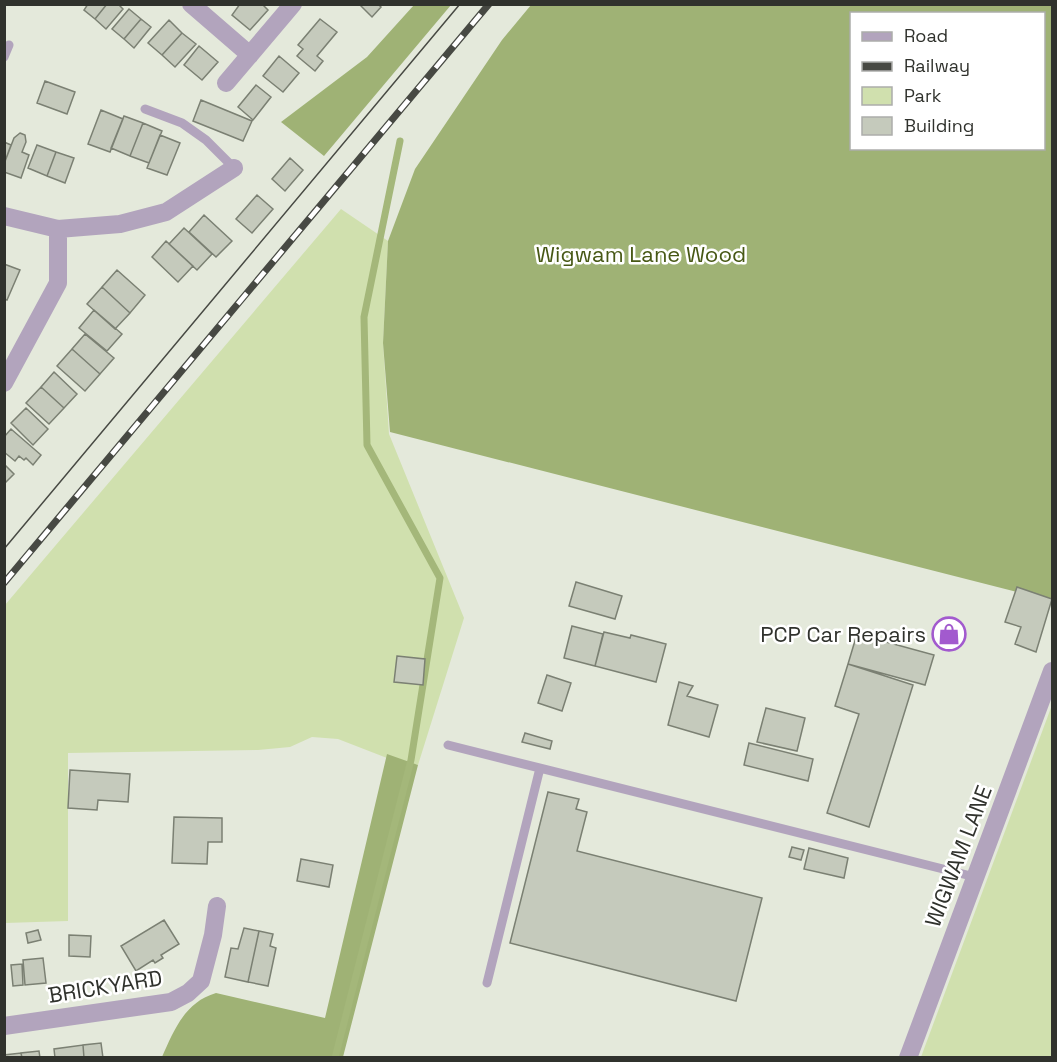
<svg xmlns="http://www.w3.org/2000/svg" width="1057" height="1062" font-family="'Space Grotesk',sans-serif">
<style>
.green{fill:#d0e0ae}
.forest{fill:#9fb275;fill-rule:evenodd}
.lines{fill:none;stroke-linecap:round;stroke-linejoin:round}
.stream{stroke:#a4b77a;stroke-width:7}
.building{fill:#c5cabc;stroke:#7b8073;stroke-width:1.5}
.lane{stroke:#b2a4bd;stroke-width:9}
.street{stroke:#b2a4bd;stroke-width:18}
.tram{stroke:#474943;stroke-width:1.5}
.rail-casing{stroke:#474943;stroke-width:7}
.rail{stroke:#fff;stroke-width:4.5;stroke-dasharray:14;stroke-linecap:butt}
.labels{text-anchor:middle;stroke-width:5;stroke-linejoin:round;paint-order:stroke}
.park-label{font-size:22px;fill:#475815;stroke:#fff}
.poi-label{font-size:22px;fill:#30322d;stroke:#fff;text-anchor:end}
.street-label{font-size:22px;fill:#30322d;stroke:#fff}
</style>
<rect width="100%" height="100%" fill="#e4e9db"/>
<path class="green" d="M341,209L388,241L383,343L389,434L464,618L418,765L387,758L338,739L312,737L290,747L258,750L68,753V921L5,923V605Z
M1052,705V1057H921Z"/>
<path class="forest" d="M414,5H451L324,156L281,122L367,57Z
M531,5H1052V601L390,432L383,343L388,241L415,169L502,40ZM852,14H1044V148H852Z
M387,754L418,765L343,1057H162C174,1030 185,1002 216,993L325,1018Z"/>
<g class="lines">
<path class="stream" d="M335,1058L411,760L440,578L367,445L364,317L400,141"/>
</g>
<path class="building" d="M88,4H107L95,19L84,10Z
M107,4H118L123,9L106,29L95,19Z
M240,4H262L268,10L250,30L232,15Z
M359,4H378L381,7L372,17Z
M129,9L141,19L124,39L112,29Z
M141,19L151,27L134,48L124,39Z
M320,19L337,32L317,56L323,61L315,71L297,56L303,49L298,45Z
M169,20L182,33L162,55L148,43Z
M182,33L196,44L175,67L162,55Z
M199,46L218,62L202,80L184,65Z
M279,56L299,73L283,92L263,76Z
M45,81L75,92L67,114L37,103Z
M256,85L271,97L253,120L238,107Z
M201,100L252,121L243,141L193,121Z
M101,110L123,119L110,152L88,144Z
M124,116L143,123L130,156L111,148Z
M143,123L162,131L149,163L130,156Z
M20,133L25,135L26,142L22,152L29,155L21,178L4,172V164L14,138Z
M160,135L180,143L167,175L147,168Z
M4,142L11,145L4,164Z
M37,145L56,152L47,176L28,168Z
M56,152L74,158L65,183L47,176Z
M290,158L303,170L285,191L272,179Z
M257,195L273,209L252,233L236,219Z
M204,215L232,241L216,257L189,232Z
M184,228L212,254L197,270L169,244Z
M166,241L193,266L178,282L152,257Z
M4,264L20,270L7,300L4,299Z
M117,270L145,295L130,313L102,287Z
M102,287L130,313L115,329L87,304Z
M94,310L122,334L107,351L79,328Z
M85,334L114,358L100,374L72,349Z
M72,349L100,374L85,391L57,366Z
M54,372L77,394L64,408L41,387Z
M41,387L64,408L49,424L26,403Z
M26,408L48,429L33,445L11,423Z
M11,429L41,455L33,465L26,458L24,460L19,456L15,461L4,452V437Z
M4,464L14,474L4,484Z
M576,582L622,596L615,619L569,606Z
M1017,587L1052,599L1036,652L1015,644L1021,627L1005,622Z
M572,626L603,634L595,666L564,658Z
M604,632L630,638L631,635L666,644L656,682L595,666Z
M857,634L934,655L925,685L848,664Z
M397,656L425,659L423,685L394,682Z
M848,664L913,685L869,827L827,813L859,714L835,706Z
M547,675L571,683L562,711L538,703Z
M679,682L693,686L687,696L718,705L709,737L668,725Z
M766,708L805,718L797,751L757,742Z
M525,733L552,741L550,749L522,742Z
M749,743L813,759L808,781L744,765Z
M70,770L130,774L128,802L98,800L97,810L68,808Z
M548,792L579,799L576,809L587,812L577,851L762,898L736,1001L510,943Z
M174,817L222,818V842H208L207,864L172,863Z
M792,847L804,850L801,860L789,857Z
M809,848L848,858L844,878L804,869Z
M301,859L333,865L329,887L297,881Z
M164,920L179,944L161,955L163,958L155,963L153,960L136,971L121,946Z
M244,928L259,931L248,982L225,977L231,948L238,949Z
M38,930L41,940L28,943L26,933Z
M259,931L273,934L270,946L276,948L268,986L248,982Z
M69,935L91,936L90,957L69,956Z
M43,958L46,983L25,985L23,960Z
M22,964L23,985L13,986L11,965Z
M101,1043L103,1058H84L83,1045Z
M83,1045L84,1058H55L54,1049Z
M39,1051L40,1058H22L21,1053Z
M21,1053L22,1058H4V1055Z"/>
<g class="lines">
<path class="lane" d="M4,57L9,45
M145,109L182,123L206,140L234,168
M448,745L975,877
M487,983L540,768"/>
<path class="street" d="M191,4L250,55
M226,83L293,4
M4,216L58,229L120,224L166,212L234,168
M4,383L58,283V229
M4,1026L171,1002L188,993L201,981L213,935L217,906
M908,1058L1052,671"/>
<path class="tram" d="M4,549L460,4"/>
<defs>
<path id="rail" d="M4,583L489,4"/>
</defs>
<use href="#rail" class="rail-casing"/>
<use href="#rail" class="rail"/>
</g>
<defs>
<symbol id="shop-ring" viewBox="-11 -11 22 22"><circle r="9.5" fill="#fff" stroke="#a25ace" stroke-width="1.5"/><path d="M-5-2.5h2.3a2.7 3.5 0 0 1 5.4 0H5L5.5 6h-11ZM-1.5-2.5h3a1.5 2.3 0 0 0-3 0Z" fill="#a25ace"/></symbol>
</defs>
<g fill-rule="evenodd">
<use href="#shop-ring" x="930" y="615" width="38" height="38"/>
</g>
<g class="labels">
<g class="park-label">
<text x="641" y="262">Wigwam Lane Wood</text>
</g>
<g class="poi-label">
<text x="926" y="642">PCP Car Repairs</text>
</g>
<g class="street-label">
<text transform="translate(958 856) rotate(-69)" y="8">WIGWAM LANE</text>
<text transform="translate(105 986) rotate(-9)" y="8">BRICKYARD</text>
</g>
</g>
<rect width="1057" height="1062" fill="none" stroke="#30322d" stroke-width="12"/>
<rect x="850" y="12" width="195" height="138" fill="#ffffff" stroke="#acadab" stroke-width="1.5"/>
<rect x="862" y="32" width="30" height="9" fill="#b2a4bd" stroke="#acadab" stroke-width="1.5"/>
<text x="904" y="42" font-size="18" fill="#30322d">Road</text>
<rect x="862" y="62" width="30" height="9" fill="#474943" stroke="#acadab" stroke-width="1.5"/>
<text x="904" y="72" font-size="18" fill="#30322d">Railway</text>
<rect x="862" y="87" width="30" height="18" fill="#d0e0ae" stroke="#acadab" stroke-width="1.5"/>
<text x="904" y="102" font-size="18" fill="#30322d">Park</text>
<rect x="862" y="117" width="30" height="18" fill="#c5cabc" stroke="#acadab" stroke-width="1.5"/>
<text x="904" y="132" font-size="18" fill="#30322d">Building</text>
</svg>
